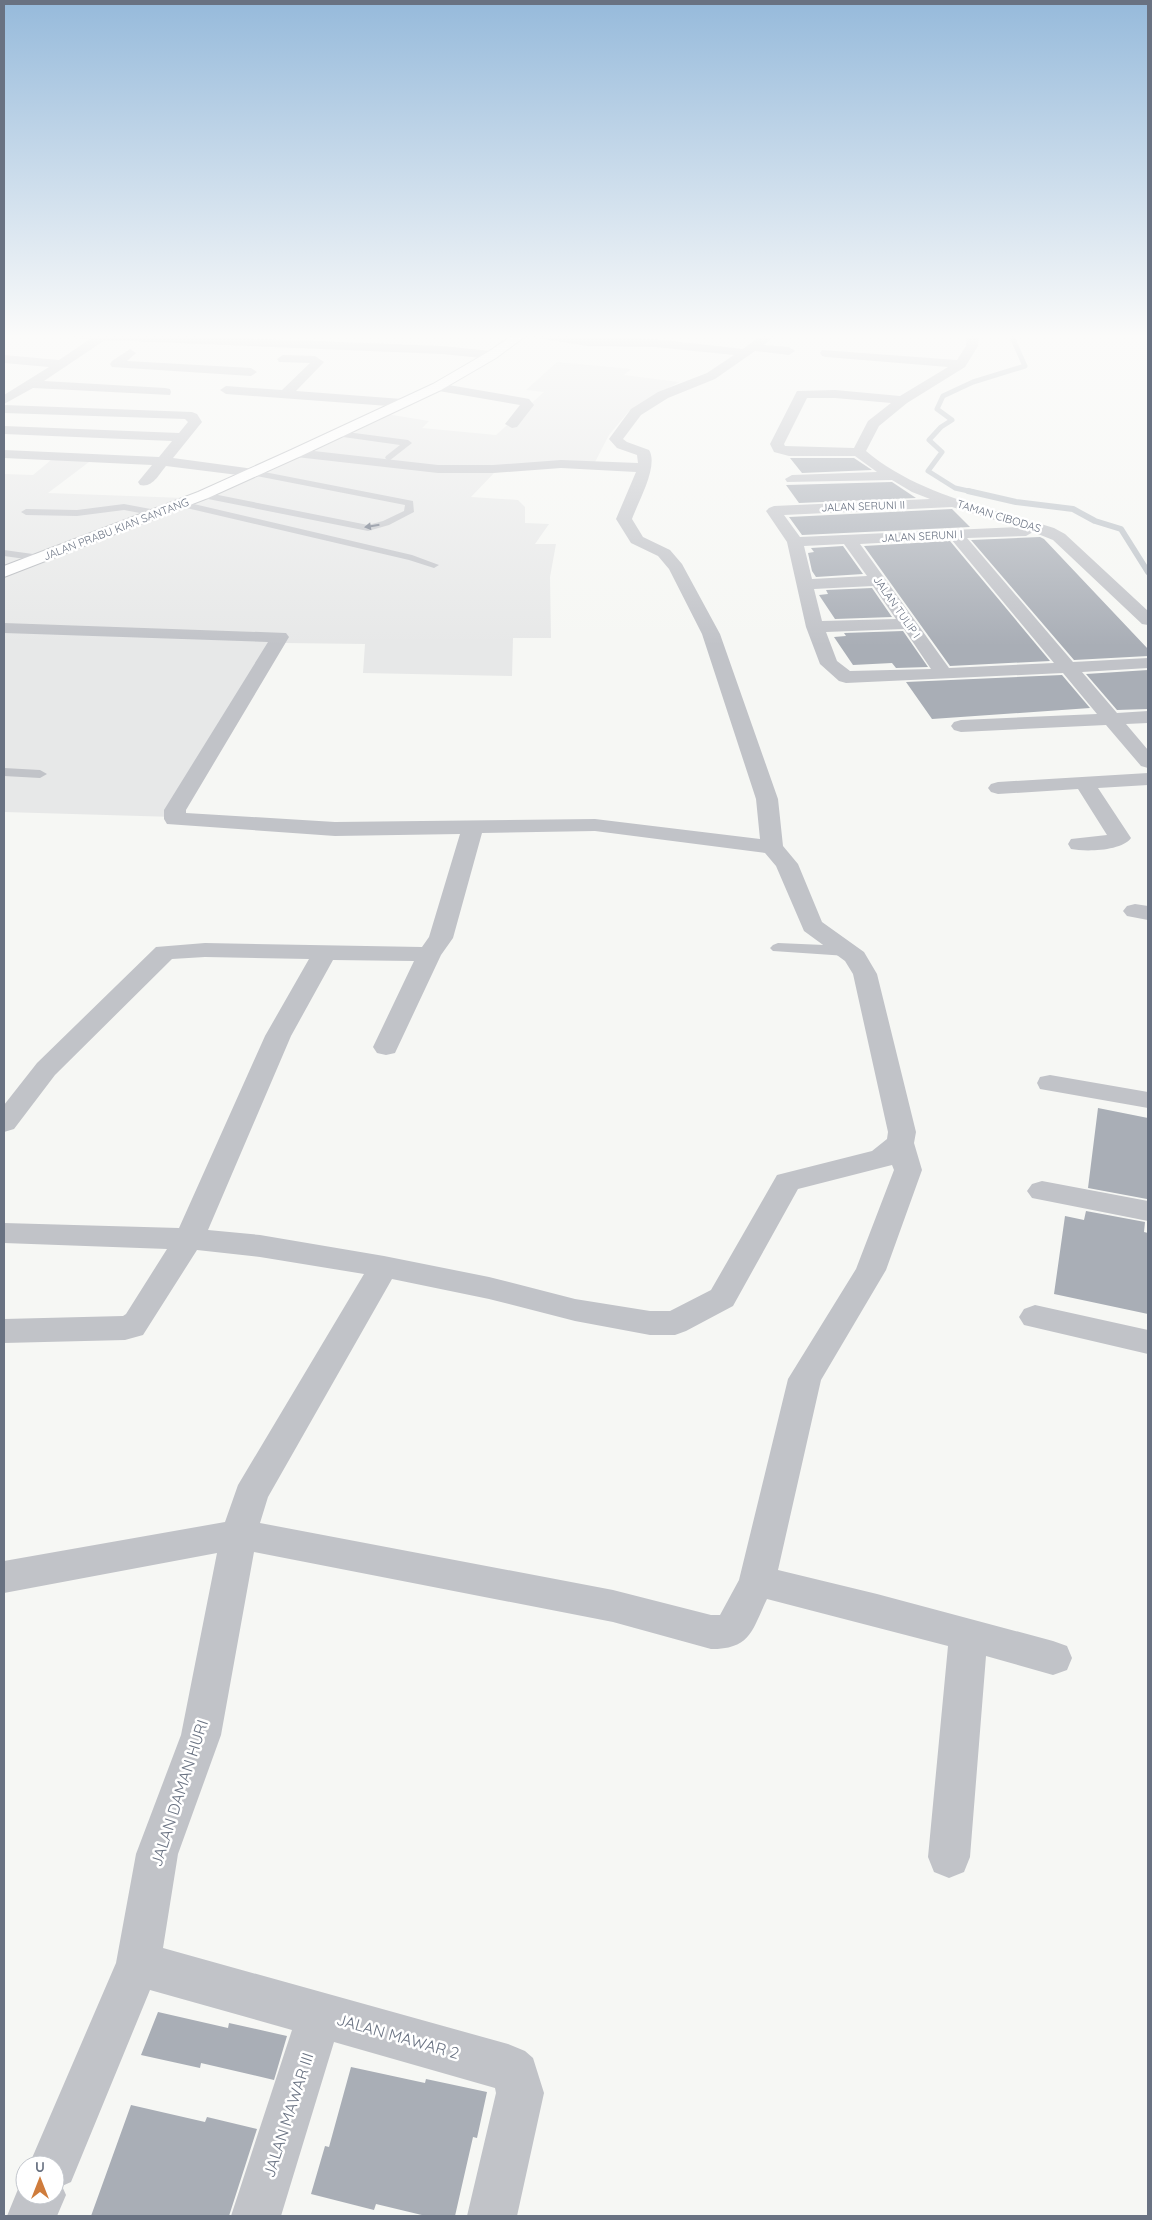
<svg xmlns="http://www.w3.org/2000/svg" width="1152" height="2220" font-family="Quicksand,sans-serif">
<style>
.built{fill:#e7e8e8}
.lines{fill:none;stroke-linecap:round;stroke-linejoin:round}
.stream-far1{stroke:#bcc2c8;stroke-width:5}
.stream{stroke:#bcc2c8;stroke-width:6}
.building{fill:#a9aeb6}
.secondary-casing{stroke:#b4b7bc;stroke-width:2}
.service{fill:#c1c3c8;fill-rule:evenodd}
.minor{fill:#c1c3c8;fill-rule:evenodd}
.secondary{fill:#fff;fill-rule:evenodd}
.oneway{fill:#697282}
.labels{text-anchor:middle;stroke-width:5;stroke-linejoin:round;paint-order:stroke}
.far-street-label{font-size:11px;fill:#697282;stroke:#fff}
.near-street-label{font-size:16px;fill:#697282;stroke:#fff}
</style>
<rect width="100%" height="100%" fill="#f6f7f4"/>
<path class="built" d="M557,362L631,369L624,375L679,382L629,411L609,435L593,466L542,465L494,473L471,497L518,500L525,507V523L549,524L535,544H556L550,577L551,638H513L512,676L363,673L365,644L285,643L175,817L4,812V474L33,475L57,455L97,456L48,493L184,498L374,412L429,421L422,428L496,435L544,392L526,390Z"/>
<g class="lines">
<path class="stream-far1" d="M973,492L955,488L928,471L942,452L929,440L941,427L952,420L937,409L943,396L973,382L1025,366L1011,335"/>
<path class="stream" d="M968,491L1016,502L1073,509L1095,521L1121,529L1148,572"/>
</g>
<path class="building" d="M790,458H854L872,470L802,473Z
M892,482L916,498L799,503L786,485Z
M952,509L970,527L802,535L789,517Z
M1040,537L1044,539L1148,649V656L1074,660L971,540Z
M950,541L1050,661L950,666L864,546Z
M843,546L863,574L816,577L812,571L808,553L814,552L811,548Z
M872,588L892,617L835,619L819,595L828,594L826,590Z
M903,631L928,667L896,668L892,663L853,665L834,637L846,636L844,633Z
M1148,670V709L1117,710L1086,674Z
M1062,675L1090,708L932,719L906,682Z
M1098,1108L1148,1118L1147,1199L1088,1188Z
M1086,1211L1145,1222L1144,1232L1148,1233V1314L1054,1294L1065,1216L1084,1220Z
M158,2012L228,2028L229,2023L287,2036L274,2080L201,2063L200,2068L141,2055Z
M351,2067L425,2083L426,2079L487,2092L477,2138L473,2137L455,2216H426L376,2204L374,2210L311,2194L325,2146L329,2147Z
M131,2105L205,2122L207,2117L257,2129L229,2216H91Z"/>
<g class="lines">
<defs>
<path id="secondary" d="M513,335H527L496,358L441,390L301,456L208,498L4,577V566L198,492L291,450L433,384L488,352Z"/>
</defs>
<use href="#secondary" class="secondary-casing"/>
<path class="service" d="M339,431L408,440L412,443L389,461L385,458L386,456L400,445L336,436V432Z
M254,470L413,501L414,512L389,525L368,531L203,498L198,495L203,492L368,525L383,521L404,511L405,505L251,475L249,473Z
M181,501L412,555L439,565L434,568L409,560L178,506V502Z
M124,504L156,510L161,513L156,516L124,510L77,516L26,515L21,512L26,509L77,510Z
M4,550L40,555L45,558L40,561L4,556Z
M4,768L40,770L47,774L40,778L4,776Z
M778,943L847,946L852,948L855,951L852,954L847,956L773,951L770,948L773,945Z"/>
<path class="minor" d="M66,335H164L442,346L492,351L498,355L492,359L442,354L105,340L44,381L165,388L170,389L171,392L170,395L33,388L4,404V395L49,367L4,363V355L59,360L90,339L72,338Z
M531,335L655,339L743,349L762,335H776L764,345L789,347L795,351L789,355L755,351L715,379L668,398L641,415L623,439L627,442L649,450C659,466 638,502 632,519L643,537L670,550L682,564L720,634L778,799L783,846L798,864L822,922L864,952L877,974L916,1132L914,1143L922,1170L886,1270L821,1380L778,1570L877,1594L1053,1641L1067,1646L1072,1658L1067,1670L1053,1675L986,1656L970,1857L964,1872L949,1878L934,1872L928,1857L948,1646L767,1599C752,1630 751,1649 711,1649L613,1622L254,1552L221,1735L178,1854L163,1948L508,2044L525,2051L533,2058L544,2093L517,2216H467L496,2093L495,2088L334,2042L281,2216H231L292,2030L150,1990L71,2182L62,2186L66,2195L57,2216H7L23,2177H25V2195H55V2165H29L116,1963L136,1854L181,1735L217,1553L4,1593V1561L225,1522L238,1485L364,1274L260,1257L197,1250L143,1335L125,1340L4,1343V1319L123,1316L126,1314L167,1249L4,1243V1223L179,1228L265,1036L309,959L205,957L172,959L55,1075L14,1129L4,1132V1105L37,1063L156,947L205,943L422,947L429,937L460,834L335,836L167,824L164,819V810L268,642L4,633V623L286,633L289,637L186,810V813L335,822L595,819L760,839L756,799L702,634L669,569L658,556L631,543L616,519L636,472L561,468L493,473H438L296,457L289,453L296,449L438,465H493L561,460L638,463L637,455L617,448L609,439L631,409L658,392L707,373L734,355L655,347L587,346L537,338ZM595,831L765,853L776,866L804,931L845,961L853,974L888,1132L887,1139L872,1151L777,1175L711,1290L670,1311H650L575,1299L489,1277L384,1256L260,1235L208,1230L291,1036L333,960L414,961L373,1047L377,1053L386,1055L395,1053L441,955L453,938L482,833ZM892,1165L894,1170L856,1269L788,1379L739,1580L720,1615H711L613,1590L260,1523L268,1497L392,1279L489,1299L575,1321L650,1335H675L686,1331L733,1306L798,1189Z
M967,335H979L978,346L965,367L907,403L879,426L866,451C918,495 990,508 1054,528L1065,534L1148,611V625L1142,624L1053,540L1033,532L1026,536L967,538L1073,662L1148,658V668L1082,672L1117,713L1148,711V723L1126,724L1148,750V768L1141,766L1106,725L961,732L954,730L951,726L954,722L961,720L1097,714L1063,673L846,683L839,681L820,664L806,627L787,542L766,511L769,508L774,506L930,499L912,492L892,480L787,482L785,479L792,475L877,472L855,456H789L774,452L770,444L797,391L835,390L900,396L948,367L826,357L822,356L820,353L822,350L957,360L966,346ZM807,398H835L891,403L868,421L854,448L785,446L784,444ZM952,507L1018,527L800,537L784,515ZM951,539L1054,663L949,668L860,544ZM844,544L867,576L812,579L804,546ZM873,586L896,619L822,621L814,589ZM904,629L931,669L850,671L837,661L826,632Z
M130,349L136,353L127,361L251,368L257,372L251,376L112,367L110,364L112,361Z
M283,355L315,356L324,362L296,391L402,399L408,403L402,407L226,394L220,390L226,386L282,390L310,363L279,362L277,359Z
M437,383L524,398L529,399L534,405L517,427L512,428L505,424L520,405L433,390L431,387L433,384Z
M4,405L192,412L197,414L202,422L173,458L254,469L261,473L254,477L166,466C159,474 153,488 140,485L138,482L152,465L4,458V450L159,457L172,441L4,434V426L179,433L188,422L185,419L4,413Z
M1148,773V785L1098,788L1131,838C1122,851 1086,852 1071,849L1068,844L1071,839L1107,835L1078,789L998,794L991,792L988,788L991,784L998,782Z
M1135,904L1148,906V920L1127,916L1123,911L1127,906Z
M1050,1075L1148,1092V1108L1040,1089L1037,1083L1040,1077Z
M1042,1181L1148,1201V1221L1032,1198L1027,1191L1032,1184Z
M1035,1305L1148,1330V1354L1024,1325L1019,1317L1024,1309Z"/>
<use href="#secondary" class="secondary"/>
</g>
<defs><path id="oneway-solid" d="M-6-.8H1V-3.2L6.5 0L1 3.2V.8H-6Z" transform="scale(1.25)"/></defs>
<use class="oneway" href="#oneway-solid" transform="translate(372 526) rotate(171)"/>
<linearGradient id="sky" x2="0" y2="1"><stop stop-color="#96badb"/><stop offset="0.52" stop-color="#fbfbfa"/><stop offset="1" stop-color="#fbfbfa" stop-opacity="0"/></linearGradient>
<rect width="1152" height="646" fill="url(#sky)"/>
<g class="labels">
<g class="far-street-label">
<text transform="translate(863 506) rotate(-2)" y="4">JALAN SERUNI II</text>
<text transform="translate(999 516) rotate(17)" y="4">TAMAN CIBODAS</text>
<text transform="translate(116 529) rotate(-21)" y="4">JALAN PRABU KIAN SANTANG</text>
<text transform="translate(922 536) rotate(-3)" y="4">JALAN SERUNI I</text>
<text transform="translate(897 607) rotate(55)" y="4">JALAN TULIP I</text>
</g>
<g class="near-street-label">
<text transform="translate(179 1793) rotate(-72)" y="6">JALAN DAMAN HURI</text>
<text transform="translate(398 2036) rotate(16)" y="6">JALAN MAWAR 2</text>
<text transform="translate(288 2115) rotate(-72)" y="6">JALAN MAWAR III</text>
</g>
</g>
<rect width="1152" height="2220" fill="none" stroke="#697282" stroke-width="10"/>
<g transform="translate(40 2180)"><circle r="24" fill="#ffffff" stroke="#c3c7cd"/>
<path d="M0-4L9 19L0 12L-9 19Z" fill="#cf7c3c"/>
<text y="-8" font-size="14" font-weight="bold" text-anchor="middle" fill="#697282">U</text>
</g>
</svg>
